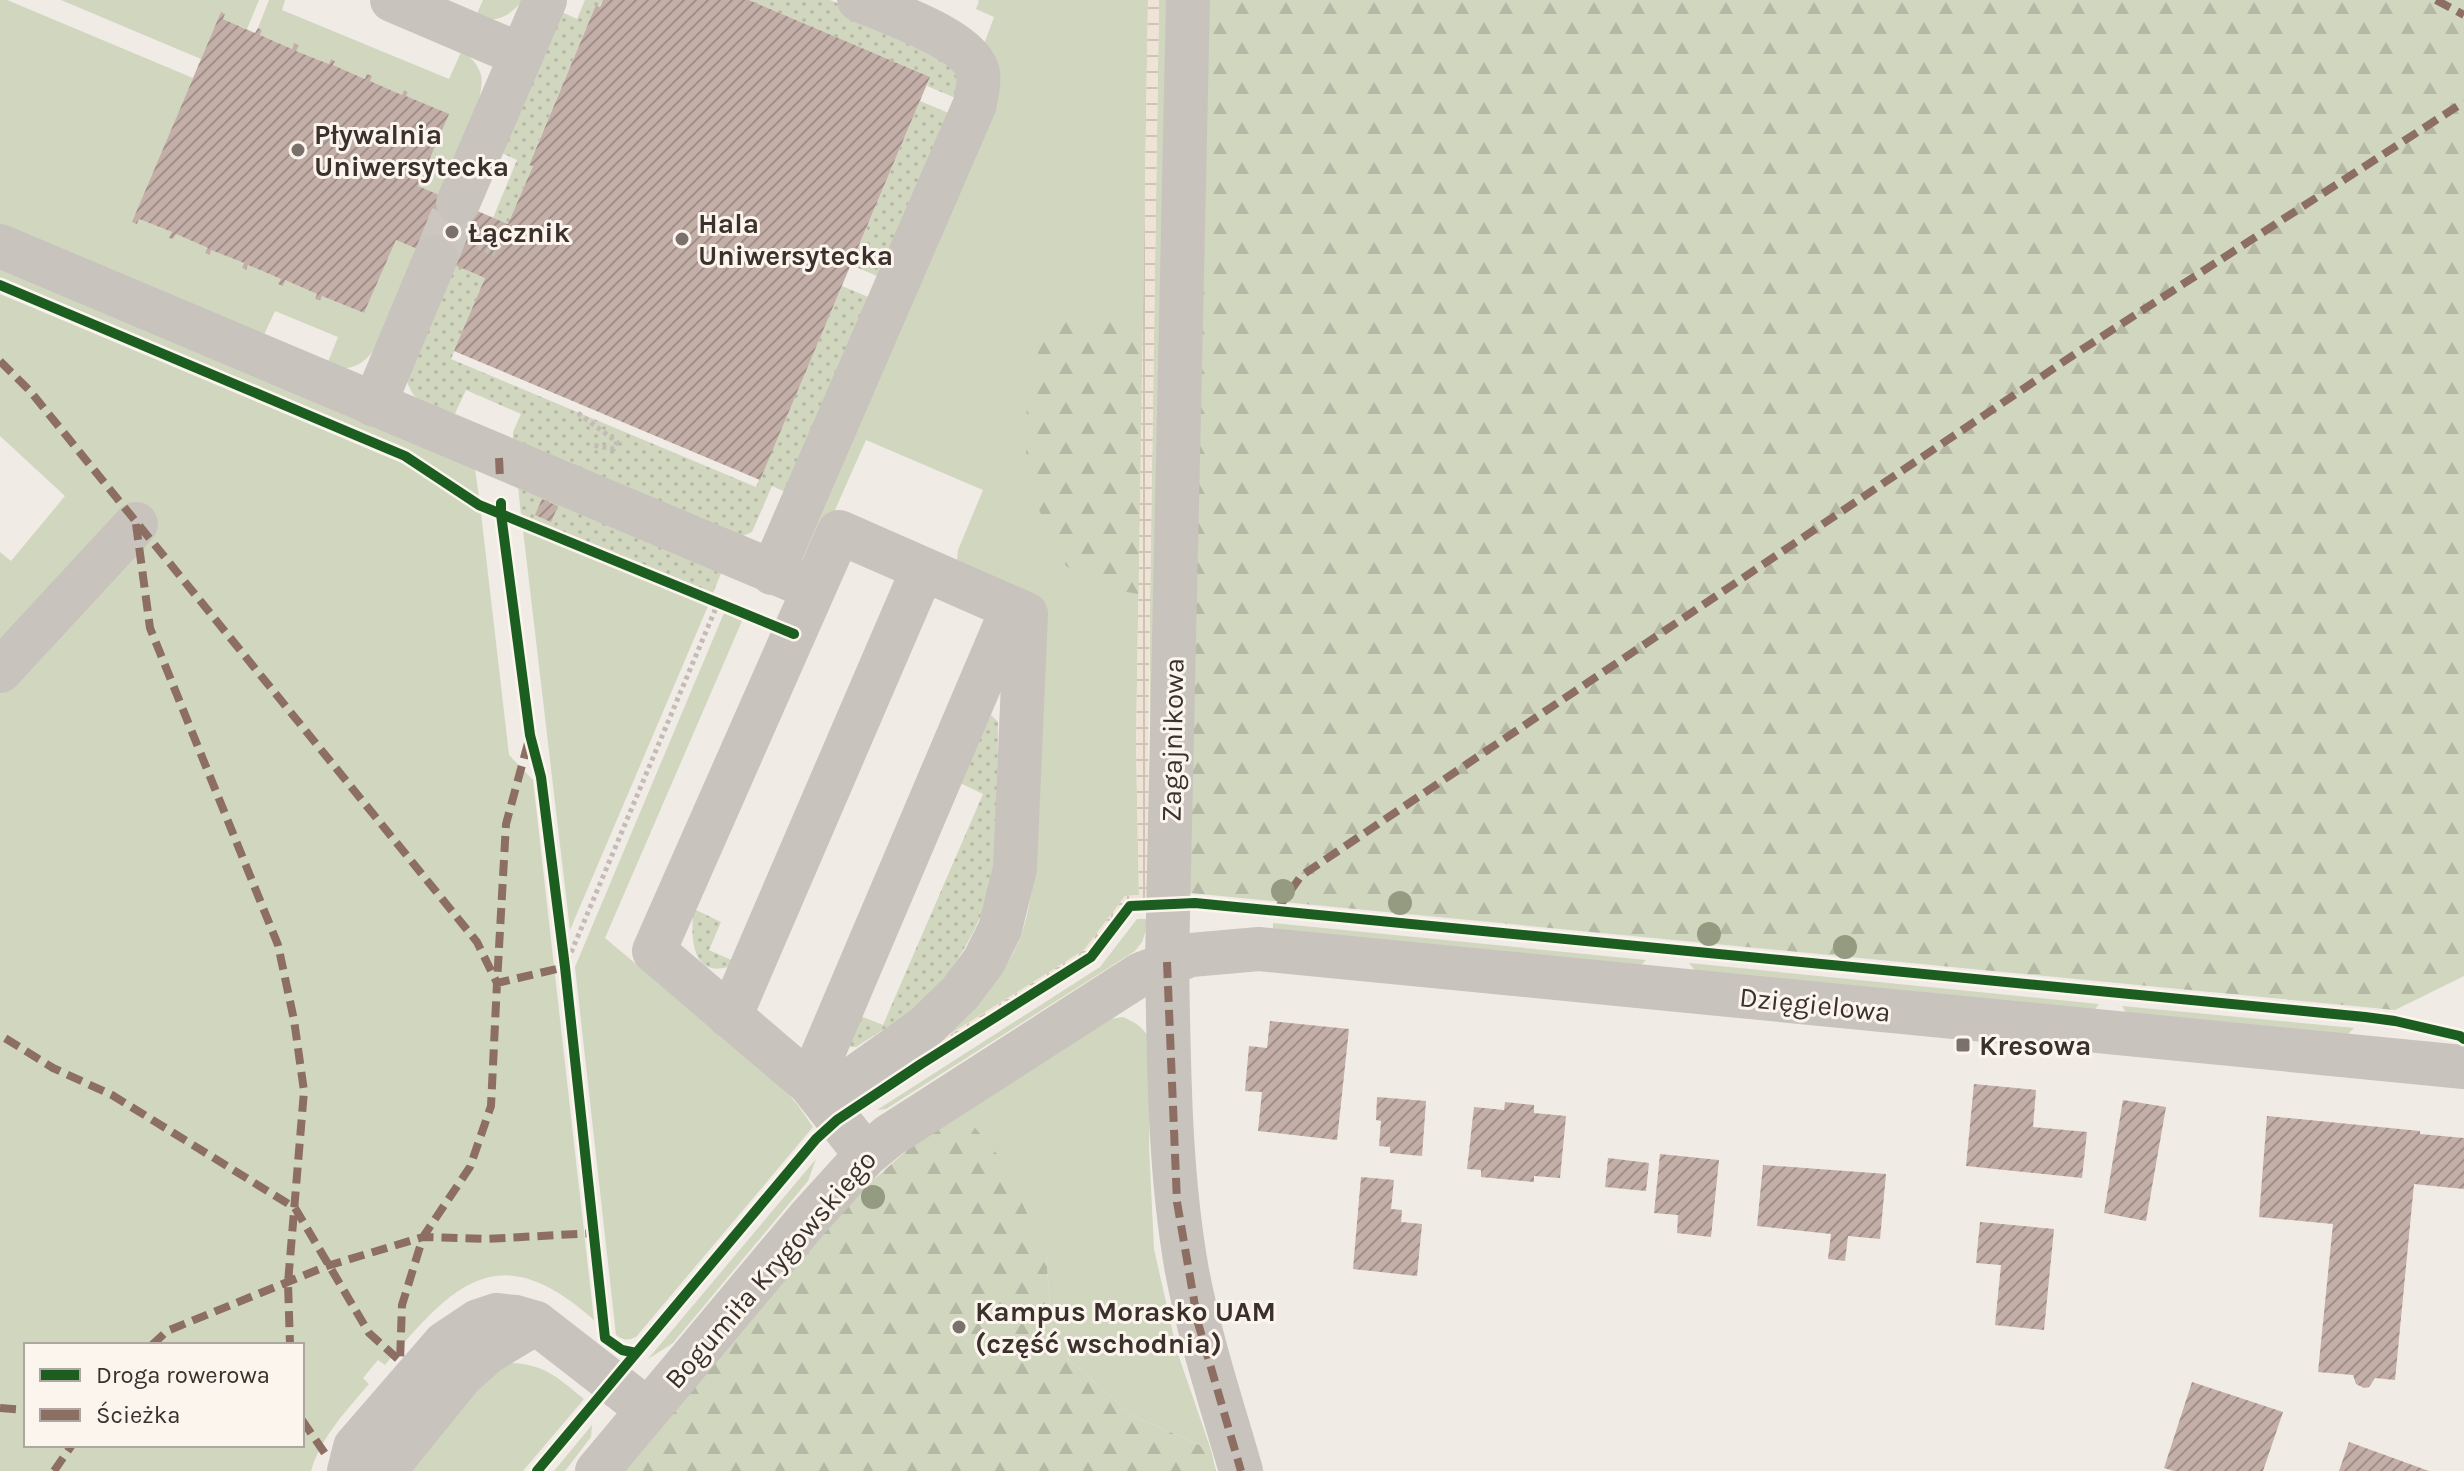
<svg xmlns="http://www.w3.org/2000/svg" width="2464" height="1471" font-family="Karla,sans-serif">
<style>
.grass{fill:#d1d6bf;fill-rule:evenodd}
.forest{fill:url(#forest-firs)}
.garden{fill:url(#garden-dots)}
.plaza{fill:url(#plaza-grid)}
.building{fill:url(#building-hatch)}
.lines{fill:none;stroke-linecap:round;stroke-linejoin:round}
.minor-tunnel{stroke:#ccc6c0;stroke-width:44;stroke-dasharray:44 22;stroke-linecap:butt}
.path{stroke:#c2bbb6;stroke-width:5;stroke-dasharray:4 4;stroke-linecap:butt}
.minor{stroke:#c9c3be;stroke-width:44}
.quiet{stroke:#8d6e63;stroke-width:8;stroke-dasharray:16 8;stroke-linecap:butt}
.cycleway-casing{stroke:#fbf5ee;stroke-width:15}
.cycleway{stroke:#1b5e20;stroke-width:10}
.tree{fill:#959b80}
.poi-dot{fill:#7a716c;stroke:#fbf5ee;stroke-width:3}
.labels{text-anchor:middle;stroke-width:6;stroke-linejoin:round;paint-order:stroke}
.poi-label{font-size:28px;font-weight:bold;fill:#3b302b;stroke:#fbf5ee;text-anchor:start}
.street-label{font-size:28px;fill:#3b302b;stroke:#fbf5ee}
</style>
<defs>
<pattern id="forest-firs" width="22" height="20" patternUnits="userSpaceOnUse" patternTransform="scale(2)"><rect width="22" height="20" fill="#d1d6bf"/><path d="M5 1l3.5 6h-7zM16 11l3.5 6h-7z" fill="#b4b8a4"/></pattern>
<pattern id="garden-dots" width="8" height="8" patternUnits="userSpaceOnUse" patternTransform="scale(2)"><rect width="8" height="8" fill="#d1d6bf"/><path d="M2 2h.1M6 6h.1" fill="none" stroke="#b4b8a4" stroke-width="1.8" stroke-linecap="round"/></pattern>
<pattern id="plaza-grid" width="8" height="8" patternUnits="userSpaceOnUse" patternTransform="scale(2)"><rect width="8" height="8" fill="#eee3d5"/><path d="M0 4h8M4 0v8" fill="none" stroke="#cdc3b7"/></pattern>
<pattern id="building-hatch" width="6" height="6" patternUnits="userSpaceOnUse" patternTransform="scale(2)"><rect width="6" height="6" fill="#c3afa7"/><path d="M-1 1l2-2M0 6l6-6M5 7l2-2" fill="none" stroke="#a08f88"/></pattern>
</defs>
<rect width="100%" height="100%" fill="#f0ebe5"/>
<path class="grass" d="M0,0H7L193,78L133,221L137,224L139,219L172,232L170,238L173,239L176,234L208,248L206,252L210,254L211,250L244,263L242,268L245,270L248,265L281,279L279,283L283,285L285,280L317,294L315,299L319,301L322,296L364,313L396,240L419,250L373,351C360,368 347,371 326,367L338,337L275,311L262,339L0,229Z
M61,0H259L247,29L223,19L225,14L221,13L201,59Z
M269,0H285L282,10L449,79L462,50C470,57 478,64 481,75C487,97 451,171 441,196L418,186L448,115L406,96L408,92L404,90L402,95L333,65L335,61L331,59L329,64L296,51L298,46L294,44L292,49L260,35L262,30L258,28Z
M483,0H523C509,17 496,23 475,18Z
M977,0H1148L1136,745L1139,895L1125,896L1084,950L947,1036C972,1006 1006,975 1020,938C1027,920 1030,901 1033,882L1040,601L957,560L958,550L983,490L866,440L819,546L805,567L797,555L994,17L976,9L979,1Z
M1159,0H1174L1150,868V593Z
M0,267L475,469L479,497L408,451L0,279Z
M0,294L402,463L481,513L509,755L533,780L594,1320C498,1234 453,1285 385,1365L378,1360L363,1378L369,1384C346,1411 321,1437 311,1471H0V552L11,561L65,496L0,436ZM26,1345H302V1445H26Z
M523,530L708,606L570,930Z
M724,613L742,621L605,938L777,1082L797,1104L813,1127L636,1337C628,1341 623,1340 616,1335L575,967Z
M1137,919H1150L1142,942L1135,951L886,1109L877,1110L1100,967Z
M1273,923L1646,960L1639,967L1273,932Z
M1689,963L2099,1004L2093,1012L1697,973Z
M2122,1006L2354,1028L2345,1037L2128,1016Z
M1123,1017C1137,1023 1144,1028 1151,1042L1149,1146L1154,1249L1177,1351L1211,1450L1133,1416L1053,1346L1046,1253L961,1111L1111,1019Z
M816,1159L808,1181L673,1343L648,1359Z
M511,1363C545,1364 559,1379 584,1399L523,1471H398L473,1382Z
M592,1425L591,1437L565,1471H554Z"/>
<path class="forest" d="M1206,0H2464V976L2395,1010L1190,893Z
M1143,314L1139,594L1102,588L1066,566L1026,483L1027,386L1042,341L1074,316Z
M961,1111L1001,1159L1046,1253L1053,1346L1133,1416L1211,1450L1216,1471H623L850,1201L915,1143Z"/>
<path class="garden" d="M585,0H603L586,29L529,164L533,166L508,224L493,218L517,160L500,152L560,11L577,19Z
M749,0H830L928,41L943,51L959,81L958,99L927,86L930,77Z
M920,101L951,114L882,278L851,265Z
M453,264L485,278L451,359L756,487L842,286L873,299L790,494L772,486L752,532L736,539L513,440V432L521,414L466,390L452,420C430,409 413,404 406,378Z
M518,486L722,571L713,593L521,515Z
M991,715L998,722C997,771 1000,821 994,870C989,913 954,974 922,1002C902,1020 877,1033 856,1047H851L848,1043L858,1015L883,1025L983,794L958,782Z
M694,909L721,922L709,950L738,963C694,984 689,942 694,909Z"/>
<path class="plaza" d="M1148,0H1159L1148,745L1150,905L1130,906L1091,957L865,1102L858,1093L1084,950L1125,896L1139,895L1136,745Z"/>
<path class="building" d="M603,0H749L930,77L760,480L454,351L485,278L396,240L364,313L322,296L320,301L315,299L317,294L285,280L283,286L278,284L281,279L248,265L246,270L242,268L244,263L211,250L210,255L205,253L208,248L176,234L173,239L169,238L172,232L139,219L137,224L132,222L221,12L225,14L223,19L255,33L258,28L262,30L260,35L292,49L294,43L299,45L296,51L329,64L331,59L335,61L333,65L365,79L367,74L372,76L370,81L402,95L404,90L408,92L406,96L449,114L418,186L508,224L533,166L529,165L586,29L596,5L600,7Z
M542,499L558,506L551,522L535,515Z
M1270,1021L1349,1029L1337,1140L1258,1131L1262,1092L1245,1091L1249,1046L1267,1048Z
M1974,1084L2036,1090L2033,1127L2087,1132L2082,1178L1966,1166Z
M1377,1097L1426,1101L1422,1156L1390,1153V1147L1379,1146L1381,1121L1376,1120Z
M2123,1100L2166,1107L2146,1221L2104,1213Z
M1505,1102L1534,1105V1113L1566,1116L1560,1178L1534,1176V1182L1481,1177V1170L1467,1169L1474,1107L1504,1110Z
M2267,1116L2420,1131V1134L2464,1138V1189L2414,1184L2395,1380L2375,1378L2369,1387L2364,1388L2356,1384L2353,1375L2318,1372L2333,1224L2259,1217Z
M1660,1154L1719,1160L1711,1237L1677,1233L1678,1215L1654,1213Z
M1608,1158L1649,1163L1646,1191L1605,1187Z
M1763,1165L1886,1174L1880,1239L1848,1236L1845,1261L1828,1259L1831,1234L1757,1226Z
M1361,1177L1394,1180L1391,1209L1402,1210L1401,1222L1422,1224L1417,1276L1353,1269Z
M1980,1222L2054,1229L2044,1330L1995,1325L2001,1265L1976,1263Z
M2192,1382L2283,1412L2263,1471H2174L2164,1468Z
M2349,1442L2429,1471H2339Z"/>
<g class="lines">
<path class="minor-tunnel" d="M436,257L458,203"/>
<path class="path" d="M478,247L495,254
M578,413L617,442L614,449L592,445
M565,967L718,603"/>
<path class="minor" d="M392,0L521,55
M1188,0L1167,962C1169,1065 1169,1170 1187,1271C1200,1339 1222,1405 1241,1471
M458,203L545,0
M0,246L814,589
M374,405L436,257
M772,573L975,104C976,95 980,82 978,73C972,40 887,12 859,0
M0,671L136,524
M730,1017L923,569
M810,1084L1012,609
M823,1100L924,1028L960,993L984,961L1000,929L1015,868L1026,614L839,532L654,951L810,1084L866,1155
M349,1471L355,1447L445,1343L478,1321L496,1315L515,1317L536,1323L648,1410
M384,1471L462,1375L488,1352L536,1323
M597,1471L808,1219L866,1155L889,1136L1141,974L1191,955L1259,949L2464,1067"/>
<path class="quiet" d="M2436,0L2464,15
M0,361L30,391L477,942L497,983L491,1106L470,1167L423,1237L402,1305L400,1361L369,1333L295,1208L112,1095L53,1068L0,1035
M499,458L500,478
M136,524L150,628L278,945L294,1020L304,1091L288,1283L290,1345
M528,743L506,824L497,983L565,967
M1276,911L1301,876L2075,354L2464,102
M1167,962L1177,1202L1198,1323L1241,1471
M152,1345L167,1331L327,1266L423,1237L486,1239L594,1233
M0,1408L26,1410
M302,1420L326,1455
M54,1471L72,1445"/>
<defs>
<path id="cycleway" d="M0,285L405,456L479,505L501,514L530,735L541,777L565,967L605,1338L622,1350L636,1353
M501,503V514L794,634
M537,1471L816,1139L837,1120L921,1064L1091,957L1130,906L1195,903L2365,1017L2395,1021L2460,1036L2464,1039"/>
</defs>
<use href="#cycleway" class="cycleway-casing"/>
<use href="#cycleway" class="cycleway"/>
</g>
<g class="tree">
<circle cx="1283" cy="891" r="12"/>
<circle cx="1400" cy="903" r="12"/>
<circle cx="1709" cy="934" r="12"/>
<circle cx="1845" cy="947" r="12"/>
<circle cx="873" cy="1197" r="12"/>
</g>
<g class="poi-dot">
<circle cx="298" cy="150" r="8"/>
<circle cx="452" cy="232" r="8"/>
<circle cx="682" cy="239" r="8"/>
<rect x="1955" y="1037" width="16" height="16" rx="4"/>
<circle cx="959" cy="1327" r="8"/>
</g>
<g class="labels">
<g class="poi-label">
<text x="314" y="144">Pływalnia<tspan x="314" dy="32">Uniwersytecka</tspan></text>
<text x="698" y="233">Hala<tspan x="698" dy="32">Uniwersytecka</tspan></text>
<text x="468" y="242">Łącznik</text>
<text x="1979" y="1055">Kresowa</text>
<text x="975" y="1321">Kampus Morasko UAM<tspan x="975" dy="32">(część wschodnia)</tspan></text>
</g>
<g class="street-label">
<text transform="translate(1172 740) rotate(-89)" y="10">Zagajnikowa</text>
<text transform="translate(1815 1004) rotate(6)" y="10">Dzięgielowa</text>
<text transform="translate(770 1269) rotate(-49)" y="10">Bogumiła Krygowskiego</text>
</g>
</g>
<rect x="24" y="1343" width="280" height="104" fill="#fbf5ee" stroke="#aea6a0" stroke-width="2"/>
<rect x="40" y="1369" width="40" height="12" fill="#1b5e20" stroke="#aea6a0" stroke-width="2"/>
<text x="96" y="1383" font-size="24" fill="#3b302b">Droga rowerowa</text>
<rect x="40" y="1409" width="40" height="12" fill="#8d6e63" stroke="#aea6a0" stroke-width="2"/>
<text x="96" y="1423" font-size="24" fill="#3b302b">Ścieżka</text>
</svg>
